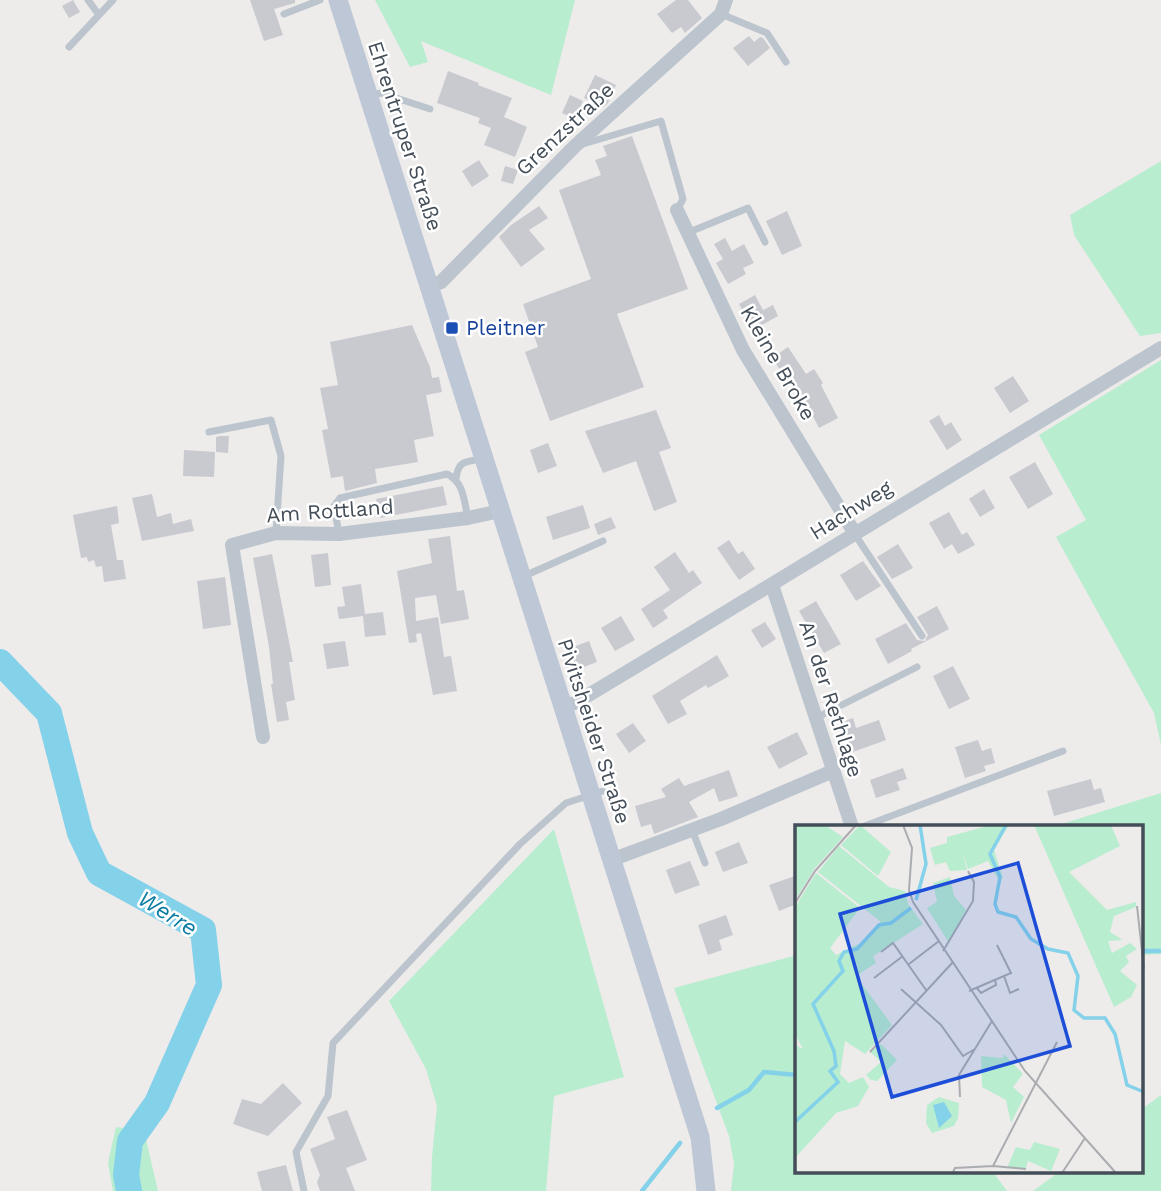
<svg xmlns="http://www.w3.org/2000/svg" width="1161" height="1191" font-family="'Work Sans',sans-serif">
<style>
.green{fill:#b8edcf}
.lines{fill:none;stroke-linecap:round;stroke-linejoin:round}
.stream{stroke:#84d1ea;stroke-width:4.5}
.river{stroke:#84d1ea;stroke-width:26}
.building{fill:#c8cad0}
.service{stroke:#bcc5ce;stroke-width:7}
.minor{stroke:#bcc5ce;stroke-width:14}
.secondary{stroke:#bdc7d5;stroke-width:19}
.transit-dot{fill:#1a4fb4;stroke:#fff;stroke-width:2.5}
.labels{text-anchor:middle;stroke-width:5;stroke-linejoin:round;paint-order:stroke}
.street-label{font-size:21px;fill:#444e58;stroke:#fff}
.transit-label{font-size:21px;fill:#164399;stroke:#fff;text-anchor:start}
.water-label{font-size:23px;font-style:italic;fill:#0d7ca2;stroke:#fff}
.inset-river{fill:none;stroke:#84d1ea;stroke-width:3.5}
.inset-road{fill:none;stroke:#aaacb0;stroke-width:2}
.view{fill:#1d4ed8;fill-opacity:0.15;stroke:#1d4ed8;stroke-width:3.5}
.inset-edge{fill:none;stroke:#444e58;stroke-width:3.5}
</style>
<rect width="100%" height="100%" fill="#eeebeb"/>
<path class="green" d="M375,0H575L551,95L421,41L428,62L410,67Z
M1161,161V333L1140,336L1074,235L1070,215Z
M1161,360V745L1154,713L1056,537L1086,520L1039,435Z
M1161,793V954L1142,955V827H1052Z
M554,829L624,1077L554,1096L546,1191H431L432,1157L437,1106L426,1069L389,1001Z
M797,955V1172H993L1007,1191H731L734,1164L729,1136L674,988Z
M1161,1095V1191H1033L1059,1172H1142V1109Z
M116,1127L144,1131L158,1191H113L108,1163Z"/>
<g class="lines">
<path class="stream" d="M1142,951H1161
M717,1108L749,1090L764,1072L797,1075
M642,1191L680,1143"/>
<path class="river" d="M0,662L49,713L80,833L99,873L203,930L209,985L157,1103L130,1141L126,1175L129,1191"/>
</g>
<path class="building" d="M73,0L80,12L69,18L62,6Z
M250,0H295V3L274,9L283,35L264,41Z
M676,0H688L702,18L685,33L681,27L672,33L657,14Z
M749,36L754,42L760,37L763,38L770,48L748,66L733,48Z
M448,71L479,83L478,85L512,98L504,117L527,127L515,157L484,145L491,128L478,123L480,118L437,103Z
M595,75L616,85L608,103L604,107L584,98Z
M570,95L583,101L575,119L562,113Z
M632,136L688,289L617,314L644,387L550,421L525,352L538,347L523,304L591,279L559,190L601,175L595,160L607,156L603,146Z
M479,160L489,176L472,187L462,171Z
M505,166L518,170L513,184L501,181Z
M539,206L548,218L529,230L545,249L521,267L499,237L511,225Z
M787,211L802,246L782,255L766,221Z
M725,238L732,251L744,244L754,263L743,268L746,274L728,284L716,263L723,259L714,244Z
M755,295L763,310L773,305L778,316L753,330L739,304Z
M412,325L430,367L432,378L439,377L442,392L426,395L434,436L414,440L418,462L375,469L377,483L345,491L343,476L331,478L322,430L328,429L320,388L338,385L330,342Z
M788,347L806,374L814,369L823,383L821,385L838,418L819,428L802,395L789,374L785,377L772,358Z
M1013,376L1029,401L1010,413L994,388Z
M656,410L671,448L659,452L677,502L654,511L636,461L603,473L585,431Z
M939,415L945,426L951,422L962,440L947,450L929,421Z
M220,436H229L228,453L216,452V437Z
M548,443L557,466L538,473L530,450Z
M184,450L215,452L214,477L183,476Z
M1035,462L1053,494L1028,509L1009,477Z
M443,486L447,505L380,518L376,499Z
M984,489L995,508L980,517L969,499Z
M152,494L157,517L171,513L173,524L191,519L194,531L142,541L132,498Z
M583,505L590,528L553,540L546,517Z
M117,506L119,523L111,525L117,560H123L126,579L104,582L102,566L96,567L94,560L88,562L87,557L81,558L73,515Z
M949,512L962,535L967,532L975,545L958,554L952,544L944,549L929,523Z
M611,517L616,528L598,535L594,524Z
M450,536L457,591L464,590L469,619L441,624L436,595L415,598L416,621L438,617L444,657L451,656L457,691L433,695L421,633L416,634L417,642L409,643L397,571L432,563L428,539Z
M729,540L738,554L743,551L755,569L739,580L717,548Z
M898,544L913,568L892,579L877,557Z
M675,552L689,573L693,570L702,583L663,610L668,618L653,628L641,609L670,590L654,567Z
M328,553L331,585L315,587L311,555Z
M272,554L293,662H289L295,700L286,702L289,720L277,722L271,684H273L269,647L253,558Z
M863,561L881,586L856,601L840,575Z
M225,577L231,625L203,629L197,581Z
M361,584L365,614L383,612L386,635L365,637L363,616L339,619L337,607L345,606L342,587Z
M816,601L841,644L824,653L799,611Z
M937,606L949,629L911,649L912,651L888,664L875,639L906,623L917,640L925,641L928,635L917,617Z
M621,616L635,640L615,651L601,628Z
M765,622L776,639L762,648L751,630Z
M345,641L349,666L327,669L323,644Z
M589,641L597,662L576,670L568,649Z
M717,655L729,676L708,688L706,685L680,701L687,714L668,724L652,696Z
M953,666L970,699L949,709L933,676Z
M853,718L856,728L879,720L886,740L850,753L839,723Z
M633,723L646,741L629,753L616,734Z
M797,732L808,754L779,769L767,747Z
M978,740L982,751L991,748L995,763L984,766L986,771L965,778L955,747Z
M903,768L907,779L897,782L900,790L876,798L870,780Z
M729,770L738,796L719,802L714,788L689,802L698,817L654,834L651,824L641,827L635,806L666,797L661,789L679,778L684,786Z
M1091,779L1094,790L1101,788L1105,802L1054,816L1047,791Z
M739,842L748,863L723,872L715,852Z
M690,861L700,885L675,894L666,870Z
M795,876L797,882V904L779,911L769,885Z
M726,915L733,935L719,940L722,950L708,955L698,925Z
M283,1083L302,1103L268,1136L233,1124L242,1099L261,1104Z
M347,1110L367,1160L346,1168L355,1191H320L317,1182L320,1175L310,1149L335,1139L327,1117Z
M286,1165L293,1191H262L257,1172Z"/>
<g class="lines">
<path class="service" d="M88,0L99,15
M284,14L320,0
M721,14L767,33L786,62
M69,47L113,0
M369,96L381,93L430,109
M583,144L661,121L683,199L677,210
M687,233L748,208L765,242
M209,432L271,420L281,456L276,532
M456,479C458,460 466,462 482,459
M854,533L922,636
M339,534L334,506L340,498L447,474C464,482 464,501 468,518
M522,577L603,541
M816,718L917,667
M862,827L1063,751
M692,830L705,863
M304,1191L296,1152L328,1096L333,1043L520,844L566,803L603,791"/>
<path class="minor" d="M677,210L743,350L854,532
M429,286L441,282L575,146L721,14L726,0
M772,585L852,827
M562,706L575,703L592,693C782,579 970,462 1161,348
M263,737L232,545L276,533L339,534L468,518L500,511
M611,860L721,819L833,771"/>
<path class="secondary" d="M338,0L700,1137L706,1191"/>
</g>
<rect class="transit-dot" x="445" y="321" width="14" height="14" rx="3.5"/>
<g class="labels">
<g class="street-label">
<text transform="translate(565 129) rotate(-43)" y="7">Grenzstraße</text>
<text transform="translate(405 136) rotate(72)" y="7">Ehrentruper Straße</text>
<text transform="translate(778 363) rotate(60)" y="7">Kleine Broke</text>
<text transform="translate(851 510) rotate(-32)" y="7">Hachweg</text>
<text transform="translate(330 511) rotate(-4)" y="7">Am Rottland</text>
<text transform="translate(831 699) rotate(72)" y="7">An der Rethlage</text>
<text transform="translate(594 731) rotate(72)" y="7">Pivitsheider Straße</text>
</g>
<g class="transit-label">
<text x="466" y="335">Pleitner</text>
</g>
<g class="water-label">
<text transform="translate(168 913) rotate(32)" y="8">Werre</text>
</g>
</g>
<g transform="translate(795 825)">
<rect width="348" height="348" fill="#eeebeb"/>
<path d="M0,0H30L48,12L20,43L0,75ZM65,0L96,27L83,51L46,20ZM196,0H214L199,25L208,53L203,54L193,36L173,44L167,26L172,45L155,46L151,37L140,40L135,23L152,18V12ZM239,0H316L325,21L274,47L312,85L341,77V82L319,91L315,107L328,115L313,116L317,128L335,118L342,124L331,131L334,137L325,146L342,160L336,172L319,182ZM44,21L94,62L110,66L113,79L128,99L78,131L81,138L61,151L97,200L70,229L50,216L45,249L54,258L68,252L74,262L63,281L41,288L0,333V220L8,224L0,209V82L21,48L65,83L35,123L41,130L74,114L86,97L23,47ZM155,52L159,71L171,85L154,118L132,83L142,77L138,58ZM86,219L102,235L82,256L76,255L71,250L86,237L75,227ZM209,229L228,249L218,262L229,272L216,298L211,275L187,262L186,231L208,233ZM144,272L164,278L163,293L159,301L137,308L131,298L132,280ZM239,317L265,324L256,346L233,336L231,343H212L221,322L235,325Z" fill="#b8edcf"/>
<path d="M149,277L157,291L144,303L138,280Z" fill="#84d1ea"/>
<path class="inset-river" d="M211,0L195,29L205,52L200,79L203,87L221,92L236,114L253,124L273,128L283,151L279,185L289,193H310L320,209L332,260L349,267M121,75L131,39L125,0M0,297L43,257L35,246L41,241L39,226L18,179L48,146L44,136L49,127L62,124L84,100L96,98L116,83"/>
<path class="inset-road" d="M108,0L117,23L114,65L118,77L230,246L321,348M0,78L20,46L61,0M342,81L349,144M148,126L178,76L179,57L173,46M86,127L98,118L131,165M114,139L144,116M209,151L215,168L224,164M79,153L108,131M181,162L186,168L201,160L200,154M106,164L146,200L168,231L180,224M174,166L216,148L202,120M75,227L158,137M165,272L164,250L197,196M198,341L231,344M158,347L160,343L198,341L262,217M267,348L290,313"/>
<path class="view" d="M223,38L275,221L97,272L45,89Z"/>
<rect width="348" height="348" class="inset-edge"/>
</g>
</svg>
